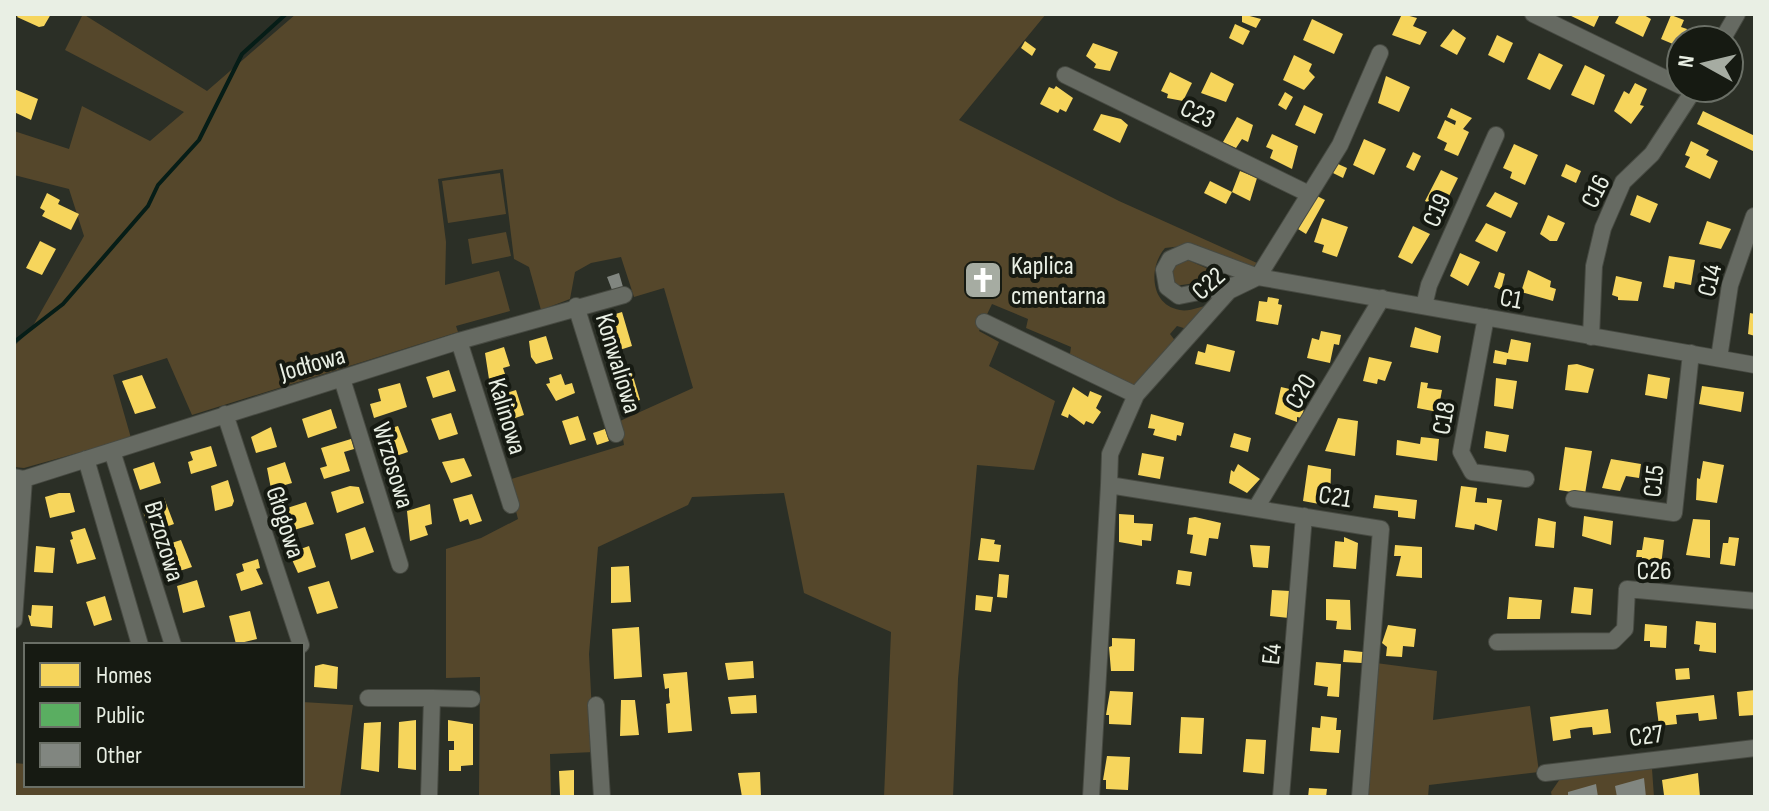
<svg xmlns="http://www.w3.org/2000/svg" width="1769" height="811" font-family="'Sofia Sans Condensed',sans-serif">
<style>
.green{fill:#55472b}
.homes{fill:#f6d55c}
.public{fill:#5aae61}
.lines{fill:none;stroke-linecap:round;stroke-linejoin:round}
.stream{stroke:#061d17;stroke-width:4}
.building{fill:#818680}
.minor-casing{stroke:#474a42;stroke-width:18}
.minor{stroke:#666a62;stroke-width:16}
.labels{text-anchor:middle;stroke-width:8;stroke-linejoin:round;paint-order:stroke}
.street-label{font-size:26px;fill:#e9efe4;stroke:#161a12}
.poi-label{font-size:26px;fill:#e9efe4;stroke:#161a12;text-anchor:start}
</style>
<rect width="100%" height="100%" fill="#2b2f26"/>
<path class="green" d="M83,14L207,91L296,14H1046L959,120L1119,201L1257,263L1252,268L1191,245L1165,248C1149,266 1149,305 1180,310C1189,312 1203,306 1212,304L1187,329L1177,326L1170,334L1177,343L1136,387L1070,354L1071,347L1026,328L1028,319L992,304L979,331L999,342L989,366L1055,401L1034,470L977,465L958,679L953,797H884L891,632L804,593L784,493L692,497L688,505L598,547L589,654L594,752L550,754L551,797H479L480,677L446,678V549L481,538L518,519L508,480L624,445L620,421L693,388L664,288L634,297L621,257L591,263L575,272L570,299L541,310L529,267L514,259L503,169L438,179L446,242L445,285L499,271L510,311L456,326L458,332L192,415L167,358L113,375L131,438L24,468L14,467V346L30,331L84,236L69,189L14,175V131L69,149L82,106L150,141L184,112L65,50Z
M500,173L506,214L448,223L442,181Z
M506,232L511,256L472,264L468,239Z
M1179,261H1190L1229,278L1175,286L1171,281V265Z
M1376,663L1437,671L1433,720L1530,706L1539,772L1429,785L1428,797H1364Z
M302,702L353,705L340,797H14V763L26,764V785H302Z
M1652,769L1654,797H1552L1551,792L1562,776Z"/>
<path class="homes" d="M19,14H51L44,26L39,27L17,17Z
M1242,14L1261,19L1256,28L1242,22Z
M1402,14L1417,18L1413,26L1427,32L1420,45L1392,35Z
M1567,14H1600L1594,27Z
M1620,14H1642L1651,19L1643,37L1615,23Z
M1671,15L1684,20L1681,27L1687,29L1680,47L1661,39Z
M1312,19L1343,34L1334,54L1303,40Z
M1235,24L1250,31L1243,45L1229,38Z
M1453,29L1466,38L1457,55L1440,46Z
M1497,35L1513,43L1504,63L1488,55Z
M1025,41L1036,49L1032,56L1021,48Z
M1093,43L1118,52L1110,71L1094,68L1096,64L1086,56Z
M1539,53L1563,65L1550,90L1527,79Z
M1294,55L1312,64L1309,71L1315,77L1304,90L1283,80Z
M1585,65L1605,75L1594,105L1571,95Z
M1170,72L1192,83L1183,101L1167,98L1168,94L1161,91Z
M1211,72L1234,84L1226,102L1201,93Z
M1386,76L1410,87L1399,112L1378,103Z
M1635,83L1647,89L1640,105L1644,106L1631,124L1614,111L1624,91L1629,94Z
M1056,86L1073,98L1066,112L1060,109L1058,113L1040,104L1049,87L1054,89Z
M14,89L38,99L31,120L14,112Z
M1285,92L1293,97L1286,110L1278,105Z
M1304,105L1323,114L1315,134L1295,125Z
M1451,108L1472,118L1463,129L1469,132L1458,156L1444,150L1447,143L1437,138L1445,120L1455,125L1456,121L1447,117Z
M1703,111L1755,136V152L1697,124Z
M1101,114L1121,119L1128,125L1120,143L1093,130Z
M1237,117L1253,125L1248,142L1242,139L1236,148L1223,142Z
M1272,134L1298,146L1292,169L1270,158L1273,150L1266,147Z
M1364,139L1386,149L1374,175L1353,165Z
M1691,141L1709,150L1706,155L1718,161L1710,179L1685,167L1690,157L1685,155Z
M1514,144L1538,155L1525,185L1510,178L1512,172L1503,168Z
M1413,152L1421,156L1414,171L1406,167Z
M1338,164L1347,168L1343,178L1333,173Z
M1566,164L1581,171L1576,183L1561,176Z
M1441,170L1458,178L1445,204L1441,202L1439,207L1425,201Z
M1240,171L1257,178L1250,201L1232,192Z
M1210,181L1232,192L1226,204L1204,193Z
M1495,192L1518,203L1511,218L1486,206Z
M47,193L60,200L58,204L79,214L71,230L42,216L45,211L40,208Z
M1637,195L1658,204L1650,223L1630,215Z
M1317,196L1325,200L1306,234L1298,229Z
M1548,215L1565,223L1557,241H1550L1540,234Z
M1322,218L1348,227L1337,257L1322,252L1324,245L1314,242Z
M1707,221L1731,229L1721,249L1699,244Z
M1486,223L1506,232L1497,252L1475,241Z
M1413,226L1430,234L1412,264L1398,257Z
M40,241L56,249L42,275L26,268Z
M1460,253L1480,262L1468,286L1450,276Z
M1669,256L1695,260L1691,285L1675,282L1674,289L1663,287Z
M1528,270L1551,281L1550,287L1556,289L1553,301L1521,292Z
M1499,272L1505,274L1501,290L1494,287Z
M1616,276L1642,282L1638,301L1618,300V297L1612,295Z
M1268,297L1279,299L1278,304L1282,305L1278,325L1256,321L1259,301L1267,302Z
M622,312L632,346L607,354L596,320Z
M1750,313L1755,314V336L1748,334Z
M1415,327L1441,336L1438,353L1410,347Z
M1321,331L1341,335L1339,345L1334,344L1330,363L1307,358L1312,338L1319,340Z
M546,336L553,359L536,364L531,357L529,341Z
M1511,339L1531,343L1528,362L1507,359L1506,365L1493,363L1495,350L1508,353Z
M1207,344L1235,351L1230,372L1195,364L1198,351L1205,353Z
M504,347L510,366L503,368L505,374L489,379L485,353Z
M1369,357L1392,362L1385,381L1378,379L1377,384L1363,381Z
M1577,364L1594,369L1588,393L1565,390L1568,365Z
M449,370L456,391L433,398L426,377Z
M632,373L640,400L622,405L614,378Z
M561,374L565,385L572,383L575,393L556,401L546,384L550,383L549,378Z
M1648,374L1670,378L1667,399L1645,395Z
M142,375L156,408L135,414L122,381Z
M1496,378L1517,381L1513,409L1494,406Z
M1421,382L1428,383L1427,388L1442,390L1438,412L1417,408Z
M400,383L407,407L374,418L370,404L381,401L378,389Z
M1702,386L1744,392L1741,412L1699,404Z
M1073,387L1088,397L1090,391L1102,396L1096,408L1101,412L1093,424L1086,421L1084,425L1069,414L1068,418L1061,415Z
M1281,387L1307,393L1302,418L1297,417V422L1275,414Z
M516,390L524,415L504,422L499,413L500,395Z
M331,409L337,428L308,438L302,419Z
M451,413L458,434L439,440L431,419Z
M1151,414L1184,423L1181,436L1177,435L1176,441L1153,435L1155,429L1148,428Z
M578,416L586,440L570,445L562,421Z
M1338,418L1358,421L1355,456L1325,451Z
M398,426L408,452L387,459L381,442L378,443V432Z
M271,427L277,447L256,453L251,437Z
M605,429L609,441L597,445L593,433Z
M1486,431L1509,435L1506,452L1484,448Z
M1234,433L1251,438L1248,452L1230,447Z
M1421,437L1439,439L1437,461L1396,455L1397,440L1420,444Z
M351,439L354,449L344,452L350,471L324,479L320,468L327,466L321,448Z
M211,446L217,466L191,474L188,462L193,460L190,452Z
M1565,447L1592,451L1585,494L1559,490Z
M1142,453L1164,457L1160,479L1138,475Z
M464,458L472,476L451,483L442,462Z
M1611,459L1641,464L1639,478L1626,476L1620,491L1602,488Z
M1703,461L1724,465L1717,503L1696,500L1697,478L1700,479Z
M154,462L161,483L140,490L133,469Z
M285,462L292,483L271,489L267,468Z
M1238,464L1260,479L1247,493L1229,483L1231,470L1234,472Z
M1308,465L1331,469L1330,506L1303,501Z
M228,480L234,501L232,506L215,511L211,486Z
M350,486L359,487L364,503L337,513L331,492Z
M1461,486L1477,488L1475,502L1487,503V498L1502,500L1497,531L1475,524L1474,530L1455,527Z
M59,493H70L75,512L50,518L45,497Z
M472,494L482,521L470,525L468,519L460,522L453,499Z
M1375,495L1417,500L1415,519L1398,517V511L1373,508Z
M164,498L174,524L160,529L158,521L147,524L141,505Z
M306,502L314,524L294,530L284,509Z
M430,504L432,524L425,526L428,535L410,541L407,511Z
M1119,514L1134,515V523L1153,524L1151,541L1142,540V546L1119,542Z
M1584,516L1613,521L1611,545L1582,536Z
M1195,517L1221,523L1218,539L1209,538L1206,556L1190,553L1193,535L1187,534L1189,518Z
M1538,518L1556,522L1554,548L1535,546Z
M1693,519L1710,520V558L1686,555Z
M365,527L374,552L351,560L345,534Z
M85,528L96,559L77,564L70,540L73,539L71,532Z
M1344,537L1358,543L1356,569L1333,567L1335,541L1344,542Z
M1644,537L1664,540L1661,566L1641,563L1642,557H1636L1637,550H1642Z
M1729,537L1739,538L1735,566L1720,564L1723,543H1728Z
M981,538L995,540L994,544L1001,545L999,562L978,560Z
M181,540L192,567L170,574L161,553L164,552L162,546Z
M1250,545L1270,546L1268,568L1253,567Z
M1395,545L1422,547V578L1396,576L1401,556H1394Z
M36,546L55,548L53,573L34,572Z
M309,546L316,567L298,573L289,553Z
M258,559L260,568L256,569L263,584L241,591L236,574L244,571L242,564Z
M629,566L631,602L611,603V567Z
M1178,570L1192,572L1190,586L1176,584Z
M999,574L1009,575L1007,598L997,597Z
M197,580L205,607L183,613L177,586Z
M329,581L338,608L317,614L308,587Z
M1574,587L1593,589L1591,615L1571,613Z
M1272,590L1290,591L1289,618L1270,616Z
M976,595L993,597L991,612L975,610Z
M105,596L112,620L94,626L86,602Z
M1509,597L1542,600L1540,619H1507Z
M1326,599L1350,600L1351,630L1336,629L1337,621L1326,620Z
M32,605L53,606L52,628L31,626L28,615L31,616Z
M250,611L257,639L236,644L229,616Z
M1696,621L1716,623V653L1699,651L1700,645L1694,644Z
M1645,624L1667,626L1666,648L1650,647V641H1644Z
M1388,625L1416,629L1414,647L1403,646L1402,657L1386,656L1387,647L1382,643Z
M639,627L642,677L614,679L612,629Z
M1112,638L1135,639L1134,671H1111L1109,647L1112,646Z
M1344,650L1363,652L1362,663L1343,662Z
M753,661L754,678L728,680L725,663Z
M1316,662L1341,664L1339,697L1327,696L1328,687L1314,685Z
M323,664L338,667L337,689L314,687L315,666Z
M1689,668L1690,679L1676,680L1675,669Z
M687,672L692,731L668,733L666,704L670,703L669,696V688L665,689L663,674Z
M1755,690V715L1739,716L1737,692Z
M1110,691L1133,692L1131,725L1109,724V715H1106Z
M756,695L757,713L731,714L728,697Z
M1714,695L1717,719L1699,721L1698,713L1676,715L1677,724L1659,726L1656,702Z
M621,700H635L639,735L620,736Z
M1608,709L1611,733L1593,735L1592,727L1580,728L1570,730L1571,738L1553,741L1550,717Z
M1321,716L1337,718L1336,730H1341L1339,753L1310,751L1312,727L1320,728Z
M1181,717L1204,718L1202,754L1179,753Z
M416,720V770L398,768L399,722Z
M448,720L473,724V765L461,766V771H449V750H454V741H448Z
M381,722L379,772L361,769L364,723Z
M1246,739L1266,740L1264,774L1243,772Z
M1107,756L1130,757L1128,790L1106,789V780H1103Z
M574,770V795H560L559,771Z
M760,772L761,797H742L738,773Z
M1698,773L1700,797L1664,795L1662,780Z
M1309,788L1327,789L1326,797H1308Z"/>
<path class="public" d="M978,266L998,275L989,294L969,285Z"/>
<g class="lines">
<path class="stream" d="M14,342L63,304L148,206L158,185L199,140L242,54L286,14"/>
</g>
<path class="building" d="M619,273L623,287L612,290L607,277Z
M1644,778L1646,797H1617L1615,786Z
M1596,784L1598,797H1568V792Z"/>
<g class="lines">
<defs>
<path id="minor" d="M1533,14L1681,86
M1722,40L1737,14
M1065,75L1309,194
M1239,284L1179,296L1167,287L1164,270L1170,259L1188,251L1258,277L1755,365
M576,306L616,434
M1424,306L1429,285L1496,135
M1486,317L1461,452L1472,472L1526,479
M984,322L1136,395L1229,291L1258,277L1340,145L1380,53
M1591,337L1594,266L1603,228L1623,182L1652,154L1695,88
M459,341L511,505
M1719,358L1730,285L1754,216
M342,379L400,565
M1136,395L1110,454L1109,485L1381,529L1360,797
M225,414L301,645
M112,451L173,645
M86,459L140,645
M14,477L24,479L459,341L624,295
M1574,499L1674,513L1691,353
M1256,508L1382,298
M14,620L24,479
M1497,642L1613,641L1625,629L1627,589L1755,601
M368,698H432L429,797
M432,698L472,699
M596,705L602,797
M1545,773L1755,748
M1091,797L1109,485
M1281,797L1304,516"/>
</defs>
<use href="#minor" class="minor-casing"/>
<use href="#minor" class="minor"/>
</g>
<defs>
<symbol id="church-square" viewBox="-11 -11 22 22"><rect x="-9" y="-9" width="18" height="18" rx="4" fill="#a6aca2" stroke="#161a12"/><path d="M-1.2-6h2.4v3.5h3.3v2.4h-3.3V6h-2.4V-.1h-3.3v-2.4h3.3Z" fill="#fff"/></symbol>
</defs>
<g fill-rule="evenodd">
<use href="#church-square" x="961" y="258" width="44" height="44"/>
</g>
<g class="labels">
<g class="street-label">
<text transform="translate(1198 113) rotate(26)" y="9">C23</text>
<text transform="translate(1595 191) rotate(-63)" y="9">C16</text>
<text transform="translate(1436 210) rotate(-66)" y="9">C19</text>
<text transform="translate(1709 280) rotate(-76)" y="9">C14</text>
<text transform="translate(1208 283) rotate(-42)" y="9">C22</text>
<text transform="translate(1511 298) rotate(10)" y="9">C1</text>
<text transform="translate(312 363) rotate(-16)" y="9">Jodłowa</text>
<text transform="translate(619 363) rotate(73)" y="9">Konwaliowa</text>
<text transform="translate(1300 391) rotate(-59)" y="9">C20</text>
<text transform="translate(508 416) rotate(73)" y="9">Kalinowa</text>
<text transform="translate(1443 418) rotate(-80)" y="9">C18</text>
<text transform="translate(394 465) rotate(73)" y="9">Wrzosowa</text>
<text transform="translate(1653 481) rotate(-84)" y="9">C15</text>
<text transform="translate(1335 496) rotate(9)" y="9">C21</text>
<text transform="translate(286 522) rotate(72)" y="9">Głogowa</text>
<text transform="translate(165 541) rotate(73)" y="9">Brzozowa</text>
<text transform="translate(1654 570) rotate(-1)" y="9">C26</text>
<text transform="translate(1271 654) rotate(-84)" y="9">E4</text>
<text transform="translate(1646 735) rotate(-8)" y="9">C27</text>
</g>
<g class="poi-label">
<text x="1011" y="274">Kaplica<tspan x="1011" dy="30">cmentarna</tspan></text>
</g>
</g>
<rect width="1769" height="811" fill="none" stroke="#e9efe4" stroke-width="32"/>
<rect x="24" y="643" width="280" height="144" fill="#161a12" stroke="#6a6f66" stroke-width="2"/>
<rect x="40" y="663" width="40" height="24" fill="#f6d55c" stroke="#6a6f66" stroke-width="2"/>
<text x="96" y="683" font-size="24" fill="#e9efe4">Homes</text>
<rect x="40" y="703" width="40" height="24" fill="#5aae61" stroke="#6a6f66" stroke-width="2"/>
<text x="96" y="723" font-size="24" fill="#e9efe4">Public</text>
<rect x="40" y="743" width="40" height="24" fill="#818680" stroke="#6a6f66" stroke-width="2"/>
<text x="96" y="763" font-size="24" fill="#e9efe4">Other</text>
<g transform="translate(1705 64) rotate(278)"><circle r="38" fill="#161a12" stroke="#6a6f66" stroke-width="2"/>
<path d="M0-6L14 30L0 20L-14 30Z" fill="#a6aca2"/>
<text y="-12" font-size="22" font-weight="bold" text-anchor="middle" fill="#e9efe4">N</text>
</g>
</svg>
